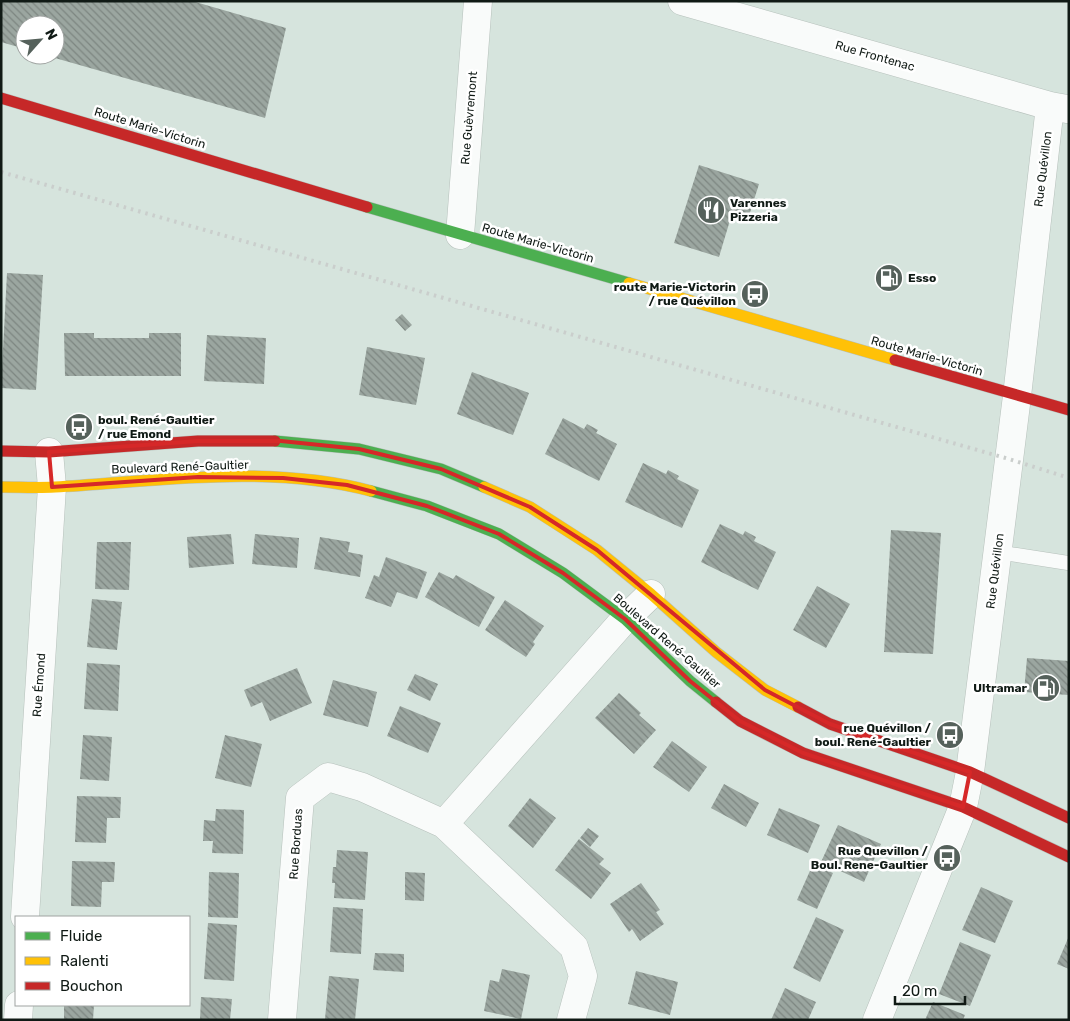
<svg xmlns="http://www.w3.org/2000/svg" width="1070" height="1021" font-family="Rubik,sans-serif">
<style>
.building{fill:url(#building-back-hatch)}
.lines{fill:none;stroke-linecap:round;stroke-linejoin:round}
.lane-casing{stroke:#b6c0bb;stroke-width:15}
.street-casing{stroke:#b6c0bb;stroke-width:29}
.fast-casing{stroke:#b6c0bb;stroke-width:12}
.slow-casing{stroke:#b6c0bb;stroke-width:12}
.jam-casing{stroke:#b6c0bb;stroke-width:12}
.lane{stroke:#f9fbfa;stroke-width:14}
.street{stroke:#f9fbfa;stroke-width:28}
.fast{stroke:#4caf50;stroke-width:11}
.slow{stroke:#ffc107;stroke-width:11}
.jam{stroke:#c62828;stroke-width:11}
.rail{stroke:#cacecc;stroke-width:4;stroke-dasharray:2.5 5;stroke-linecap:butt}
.marked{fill:none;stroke:#d62828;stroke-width:4;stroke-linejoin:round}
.labels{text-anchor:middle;stroke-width:5;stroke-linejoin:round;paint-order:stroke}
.street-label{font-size:12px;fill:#101a15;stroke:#fff}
.poi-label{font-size:12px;font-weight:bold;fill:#101a15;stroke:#fff;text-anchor:end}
</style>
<defs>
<pattern id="building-back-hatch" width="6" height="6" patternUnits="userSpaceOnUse" patternTransform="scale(1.25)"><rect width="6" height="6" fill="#9ba6a0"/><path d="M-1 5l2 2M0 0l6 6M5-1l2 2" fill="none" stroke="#7d8681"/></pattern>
</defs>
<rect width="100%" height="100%" fill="#d6e4dd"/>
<path class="building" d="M1,1H192L286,28L265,118L48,56L55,55V25H25V49L1,42Z
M699,165L759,184L747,222L731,217L719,257L674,243Z
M7,273L43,275L36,390L1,388Z
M402,314L412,325L405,331L395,320Z
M64,333H94V338H149V333H181V376H65Z
M207,335L266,338L264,384L204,381Z
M367,347L425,358L416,405L359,395Z
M472,372L529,393L513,435L457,414Z
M563,418L584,429L587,424L598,430L596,433L617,444L599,481L545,454Z
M643,463L666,474L668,470L679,476L677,479L699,490L682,528L625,502Z
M720,524L743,535L745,531L756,537L754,541L776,552L758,590L701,562Z
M891,530L941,533L933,654L884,652Z
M231,534L234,564L189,568L187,537Z
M255,534L299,538L297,568L252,564Z
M320,537L350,542L348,552L363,555L360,577L314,569Z
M97,542H131L129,590L95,589Z
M386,557L427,572L417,599L397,592L391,607L365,598L374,575L379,577Z
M439,572L453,579L456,575L495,597L479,627L425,597Z
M817,586L850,604L826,648L793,630Z
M92,599L122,602L117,650L87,647Z
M505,600L544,626L533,642L535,644L526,657L485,630Z
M1027,658L1069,661V695L1024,692Z
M87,663L120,665L118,711L84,709Z
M297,668L312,703L270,721L262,702L251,707L244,690Z
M415,674L438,684L430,701L407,690Z
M333,680L377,692L368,727L323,715Z
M619,693L641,713L639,715L656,730L634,754L595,718Z
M400,706L441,723L428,753L387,736Z
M83,735L112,737L109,781L80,779Z
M225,735L262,744L251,787L215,778Z
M672,741L707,767L689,792L653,767Z
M724,784L759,803L746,827L711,808Z
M77,796L121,797L120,818H107L106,843L75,842Z
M530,798L556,818L533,848L508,826Z
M779,808L820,825L808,853L767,835Z
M216,809L244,810L243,854L212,853L213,841H203L204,820L215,821Z
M838,825L881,844L864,882L821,862Z
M588,828L599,836L590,847L580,838Z
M579,839L604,859L599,864L611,873L591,899L555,870Z
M337,850L368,852L365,900L334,898L335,883H332L333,867H336Z
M72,861L115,862L114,882H102L101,907L71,906Z
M813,864L833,873L817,909L797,900Z
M209,872L239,873L238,918L208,917Z
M405,872L425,873L424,901L405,900Z
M641,883L660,910L656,912L664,924L640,941L632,929L629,932L610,904Z
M981,887L1013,901L995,943L962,930Z
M333,907L363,909L361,954L330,952Z
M816,917L844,930L820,982L793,968Z
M208,923L237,925L234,981L204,979Z
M1069,936V969L1057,964Z
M960,942L991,955L970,1006L939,994Z
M375,953L404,954V972L373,970Z
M502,969L530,975L521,1019L484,1011L490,980L499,982Z
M636,971L678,982L670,1015L628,1004Z
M329,976L359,979L355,1020L325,1019Z
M785,988L816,1002L808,1020H771Z
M201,997L232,999L230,1020H200Z
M933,1002L965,1015L963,1020H925Z
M64,1005H94L93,1020H64Z"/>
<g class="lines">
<defs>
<path id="lane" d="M997,552L1068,563"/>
<path id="street" d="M682,1L1050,106L1067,109
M460,235L478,1
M444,824L625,619L651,594
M25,917L52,487L49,452
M18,1020L19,1005
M282,1020L300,798L328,777L362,787L444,824L574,947L583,976L571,1020
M877,1020L963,807L970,772L1017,396L1050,106"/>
<path id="fast" d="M367,207L629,283
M275,441L359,449L441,469L484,487
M371,491L427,506L499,534L563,573L625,619L690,681L716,702"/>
<path id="slow" d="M629,283L895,360
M1,487C19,487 37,488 55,487C158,481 269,464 371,491
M484,487L530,507L597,550L651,594L716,652L765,690L798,707"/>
<path id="jam" d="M1,98L367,207
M895,360L1069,410
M1,451L49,452L198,441H275
M716,702L740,721L803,753L963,807L1069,857
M798,707L830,724L970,772L1069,818"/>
</defs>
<use href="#lane" class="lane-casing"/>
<use href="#street" class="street-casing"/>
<use href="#fast" class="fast-casing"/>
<use href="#slow" class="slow-casing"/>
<use href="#jam" class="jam-casing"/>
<use href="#lane" class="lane"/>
<use href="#street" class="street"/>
<use href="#fast" class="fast"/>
<use href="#slow" class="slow"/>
<use href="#jam" class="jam"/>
<path class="rail" d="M1,172L1009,459L1069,478"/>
</g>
<path class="marked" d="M198,441H281L359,449L441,469L530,507L597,550L765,690L830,724L970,772L963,807L803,753L740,721L690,681L625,619L563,573L499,534L427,506L347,485L283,478L198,477L52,487L49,452Z"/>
<defs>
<symbol id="restaurant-disc" viewBox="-11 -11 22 22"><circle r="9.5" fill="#55615b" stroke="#fff"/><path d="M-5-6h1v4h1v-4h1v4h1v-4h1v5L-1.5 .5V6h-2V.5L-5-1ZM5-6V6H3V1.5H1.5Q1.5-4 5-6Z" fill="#fff"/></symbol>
<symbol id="fuel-disc" viewBox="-11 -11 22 22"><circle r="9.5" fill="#55615b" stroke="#fff"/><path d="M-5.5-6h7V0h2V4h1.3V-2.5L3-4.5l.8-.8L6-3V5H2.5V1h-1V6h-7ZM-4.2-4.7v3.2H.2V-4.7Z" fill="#fff"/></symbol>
<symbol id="bus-disc" viewBox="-11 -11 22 22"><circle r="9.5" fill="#55615b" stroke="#fff"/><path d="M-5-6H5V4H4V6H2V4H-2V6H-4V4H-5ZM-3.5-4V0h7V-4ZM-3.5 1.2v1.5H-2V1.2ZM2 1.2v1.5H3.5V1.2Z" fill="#fff"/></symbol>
</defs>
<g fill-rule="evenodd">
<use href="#restaurant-disc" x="695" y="194" width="32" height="32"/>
<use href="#fuel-disc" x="873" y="262" width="32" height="32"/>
<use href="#bus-disc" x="739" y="278" width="32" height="32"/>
<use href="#bus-disc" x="63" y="411" width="32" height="32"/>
<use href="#fuel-disc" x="1030" y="672" width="32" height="32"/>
<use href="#bus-disc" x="934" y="719" width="32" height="32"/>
<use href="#bus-disc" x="931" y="842" width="32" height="32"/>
</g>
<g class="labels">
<g class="street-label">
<text transform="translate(875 56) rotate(16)" y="4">Rue Frontenac</text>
<text transform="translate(469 118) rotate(-85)" y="4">Rue Guèvremont</text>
<text transform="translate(150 128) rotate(17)" y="4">Route Marie-Victorin</text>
<text transform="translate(1043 169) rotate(-83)" y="4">Rue Quévillon</text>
<text transform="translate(538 243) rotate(16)" y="4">Route Marie-Victorin</text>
<text transform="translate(927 356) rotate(16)" y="4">Route Marie-Victorin</text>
<text transform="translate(180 467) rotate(-2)" y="4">Boulevard René-Gaultier</text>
<text transform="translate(995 571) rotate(-83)" y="4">Rue Quévillon</text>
<text transform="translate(667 641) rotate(41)" y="4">Boulevard René-Gaultier</text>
<text transform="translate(39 685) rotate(-86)" y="4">Rue Émond</text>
<text transform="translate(296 844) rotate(-86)" y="4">Rue Borduas</text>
</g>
<g class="poi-label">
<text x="730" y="207" text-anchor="start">Varennes<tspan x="730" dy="14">Pizzeria</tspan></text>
<text x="908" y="282" text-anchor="start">Esso</text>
<text x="736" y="291">route Marie-Victorin<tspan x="736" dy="14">/ rue Quévillon</tspan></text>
<text x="98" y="424" text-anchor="start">boul. René-Gaultier<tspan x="98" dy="14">/ rue Emond</tspan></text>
<text x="1027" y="692">Ultramar</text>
<text x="931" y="732">rue Quévillon /<tspan x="931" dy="14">boul. René-Gaultier</tspan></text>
<text x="928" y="855">Rue Quevillon /<tspan x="928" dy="14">Boul. Rene-Gaultier</tspan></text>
</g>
</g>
<rect width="1070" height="1021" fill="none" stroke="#101a15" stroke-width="5"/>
<rect x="15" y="916" width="175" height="90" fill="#ffffff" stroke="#9fa3a1"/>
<rect x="25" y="932" width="25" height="8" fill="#4caf50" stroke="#9fa3a1"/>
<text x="60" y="941" font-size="15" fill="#101a15">Fluide</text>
<rect x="25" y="957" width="25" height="8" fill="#ffc107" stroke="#9fa3a1"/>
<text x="60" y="966" font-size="15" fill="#101a15">Ralenti</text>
<rect x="25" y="982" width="25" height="8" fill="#c62828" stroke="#9fa3a1"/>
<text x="60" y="991" font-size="15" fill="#101a15">Bouchon</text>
<g transform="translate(40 40) rotate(63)"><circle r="24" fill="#ffffff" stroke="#9fa3a1"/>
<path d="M0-4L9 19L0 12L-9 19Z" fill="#55615b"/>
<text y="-8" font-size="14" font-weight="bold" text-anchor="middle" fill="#101a15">N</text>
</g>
<path d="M895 996v8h70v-8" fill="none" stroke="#101a15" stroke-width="2.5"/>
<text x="902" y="996" font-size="15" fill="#101a15" stroke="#ffffff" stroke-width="4" paint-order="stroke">20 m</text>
</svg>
